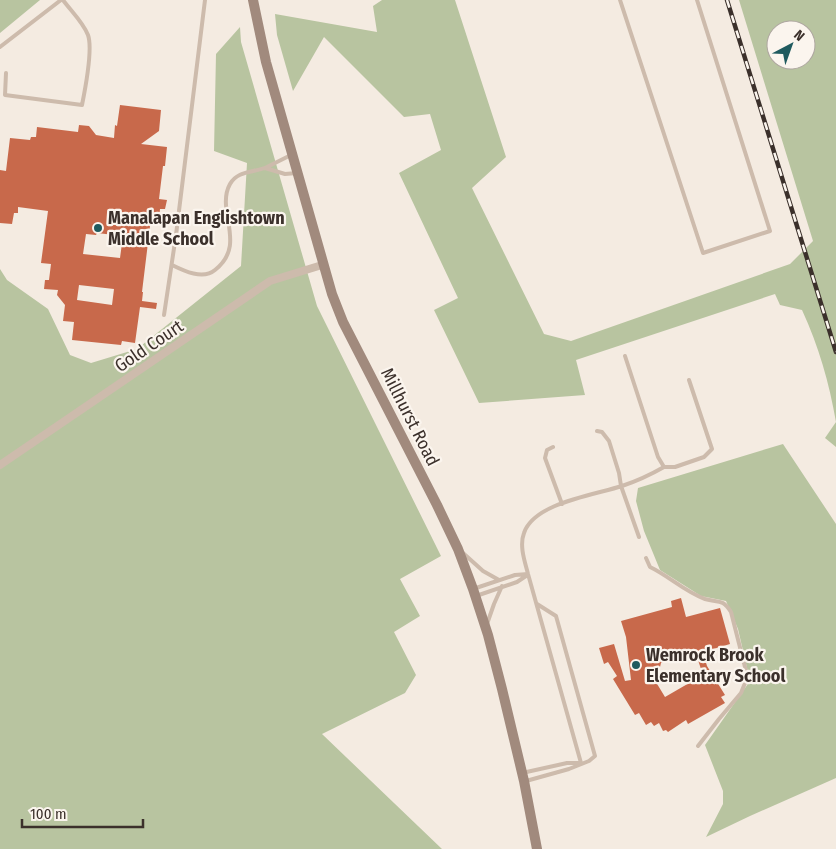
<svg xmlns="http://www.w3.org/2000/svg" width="836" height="849" font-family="'Fira Sans Condensed',sans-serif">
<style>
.green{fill:#b8c4a0;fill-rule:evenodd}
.building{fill:#c8694b;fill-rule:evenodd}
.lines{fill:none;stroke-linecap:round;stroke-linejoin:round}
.lane{stroke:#cdbbac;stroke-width:4}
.street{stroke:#cdbbac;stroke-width:8}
.secondary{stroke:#a18a7d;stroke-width:10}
.rail-casing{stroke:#3b302b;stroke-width:4.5}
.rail{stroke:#fbf5ee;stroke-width:2.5;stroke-dasharray:8;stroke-linecap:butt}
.poi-dot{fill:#1f5a5e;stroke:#fbf5ee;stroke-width:2}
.labels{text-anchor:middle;stroke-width:4.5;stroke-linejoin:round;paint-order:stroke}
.poi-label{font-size:18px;font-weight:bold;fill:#3b302b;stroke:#fbf5ee;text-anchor:start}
.street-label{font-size:18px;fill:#3b302b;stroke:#fbf5ee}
</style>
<rect width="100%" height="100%" fill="#f4ebe1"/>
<path class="green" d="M0,0H40L0,33Z
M382,0H455L506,157L472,188L544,334L571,341L790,264L813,241L739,0H836V447L825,438L836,422C829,382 819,347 802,310L780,305L775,294L576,360L585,395L479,403L434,310L458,298L399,173L441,150L430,114L404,117L324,37L293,91L277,35L275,14L377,32L373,6ZM776,30H806V60H776Z
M240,27L241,42L317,306L441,556L400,579L420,616L394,632L416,675L405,693L322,734L442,849H0V269L7,280L48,309L70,355L91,363L137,349L241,266L247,163L214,151L216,54Z
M783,444L836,524V778L750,816L706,837L723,804V791L705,745L750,681L738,629L726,601L701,596L660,570L644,531L636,501L638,488Z"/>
<path class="building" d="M120,105L161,110L159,131L141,144L167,147L165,166H163L159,199L167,200L165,209H160L159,219L151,218L142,292H143L142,301L157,303L156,309L140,307L135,343L122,341L121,345L72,340L74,322L63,321L65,305L57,295L58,290L44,289L45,280H49L51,264L41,263L48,211L18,207V213H14L12,224L0,223V170L6,171L10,138L30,140L31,137H36L37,127L78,132L79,125L89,126L96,135L114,138L115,125L117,126ZM97,233L123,236L120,258L83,254L86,234L96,235ZM79,285L114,289L112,305L77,300Z
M681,598L686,617L720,608L730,644L703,652L707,666L725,695L721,697L725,703L688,724L686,720L668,732L666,730L663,731L659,723L654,726L651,722L646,725L639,713L635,715L613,679L617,676L608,662L604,664L599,648L614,644L625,681L631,680L626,637L621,621L672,607L671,601ZM696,654L703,675L665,697L648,669L660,667L661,663Z"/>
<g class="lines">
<path class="lane" d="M620,0L703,253L770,231L697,0
M0,47L61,0
M6,73L5,95L82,105C85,90 93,49 88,35C83,22 71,11 63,0
M265,168L285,174L297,173
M172,265C184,271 203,280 215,270C248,244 215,211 230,184C238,170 254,173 267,167C275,163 283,159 291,155
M164,315L176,235L205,0
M625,356L658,457L664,467H675L704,457L712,449L689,380
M597,431L602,432L609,441L619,473L621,486L639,537
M553,447L547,450L545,458L562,504
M463,553L483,571L499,580
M646,558L650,567C669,576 685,592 705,599C718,603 722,598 731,612L746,671L745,683L741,693L719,719L698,746
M473,589L515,575L528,574
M476,596L517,582L526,576
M487,624L494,604L502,586
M581,763L528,574C525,562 519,546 524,533C534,503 594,495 622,486C637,481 650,475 664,467
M522,773L567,763H579
M526,781L569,769L589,761L595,756L556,616L537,604"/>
<path class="street" d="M0,465L270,281L322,265"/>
<path class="secondary" d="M253,0L266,62L332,294L343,322L437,505L458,549L473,589L488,635L502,689L524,781L537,849"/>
<defs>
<path id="rail" d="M727,0L836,352"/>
</defs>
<use href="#rail" class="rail-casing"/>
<use href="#rail" class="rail"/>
</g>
<g class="poi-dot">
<circle cx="98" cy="228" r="5"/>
<circle cx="636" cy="665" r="5"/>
</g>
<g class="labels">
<g class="poi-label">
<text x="108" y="224">Manalapan Englishtown<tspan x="108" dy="21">Middle School</tspan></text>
<text x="646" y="661">Wemrock Brook<tspan x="646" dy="21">Elementary School</tspan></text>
</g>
<g class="street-label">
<text transform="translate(149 346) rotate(-34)" y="6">Gold Court</text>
<text transform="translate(410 417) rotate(63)" y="6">Millhurst Road</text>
</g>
</g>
<g transform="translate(791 45) rotate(41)"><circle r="24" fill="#fbf5ee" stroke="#aea6a0"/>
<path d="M0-4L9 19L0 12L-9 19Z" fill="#1f5a5e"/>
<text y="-8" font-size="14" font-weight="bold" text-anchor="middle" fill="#3b302b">N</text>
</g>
<path d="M22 819v8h121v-8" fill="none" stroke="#3b302b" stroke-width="2.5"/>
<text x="30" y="819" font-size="15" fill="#3b302b" stroke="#fbf5ee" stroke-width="4" paint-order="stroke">100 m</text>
</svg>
